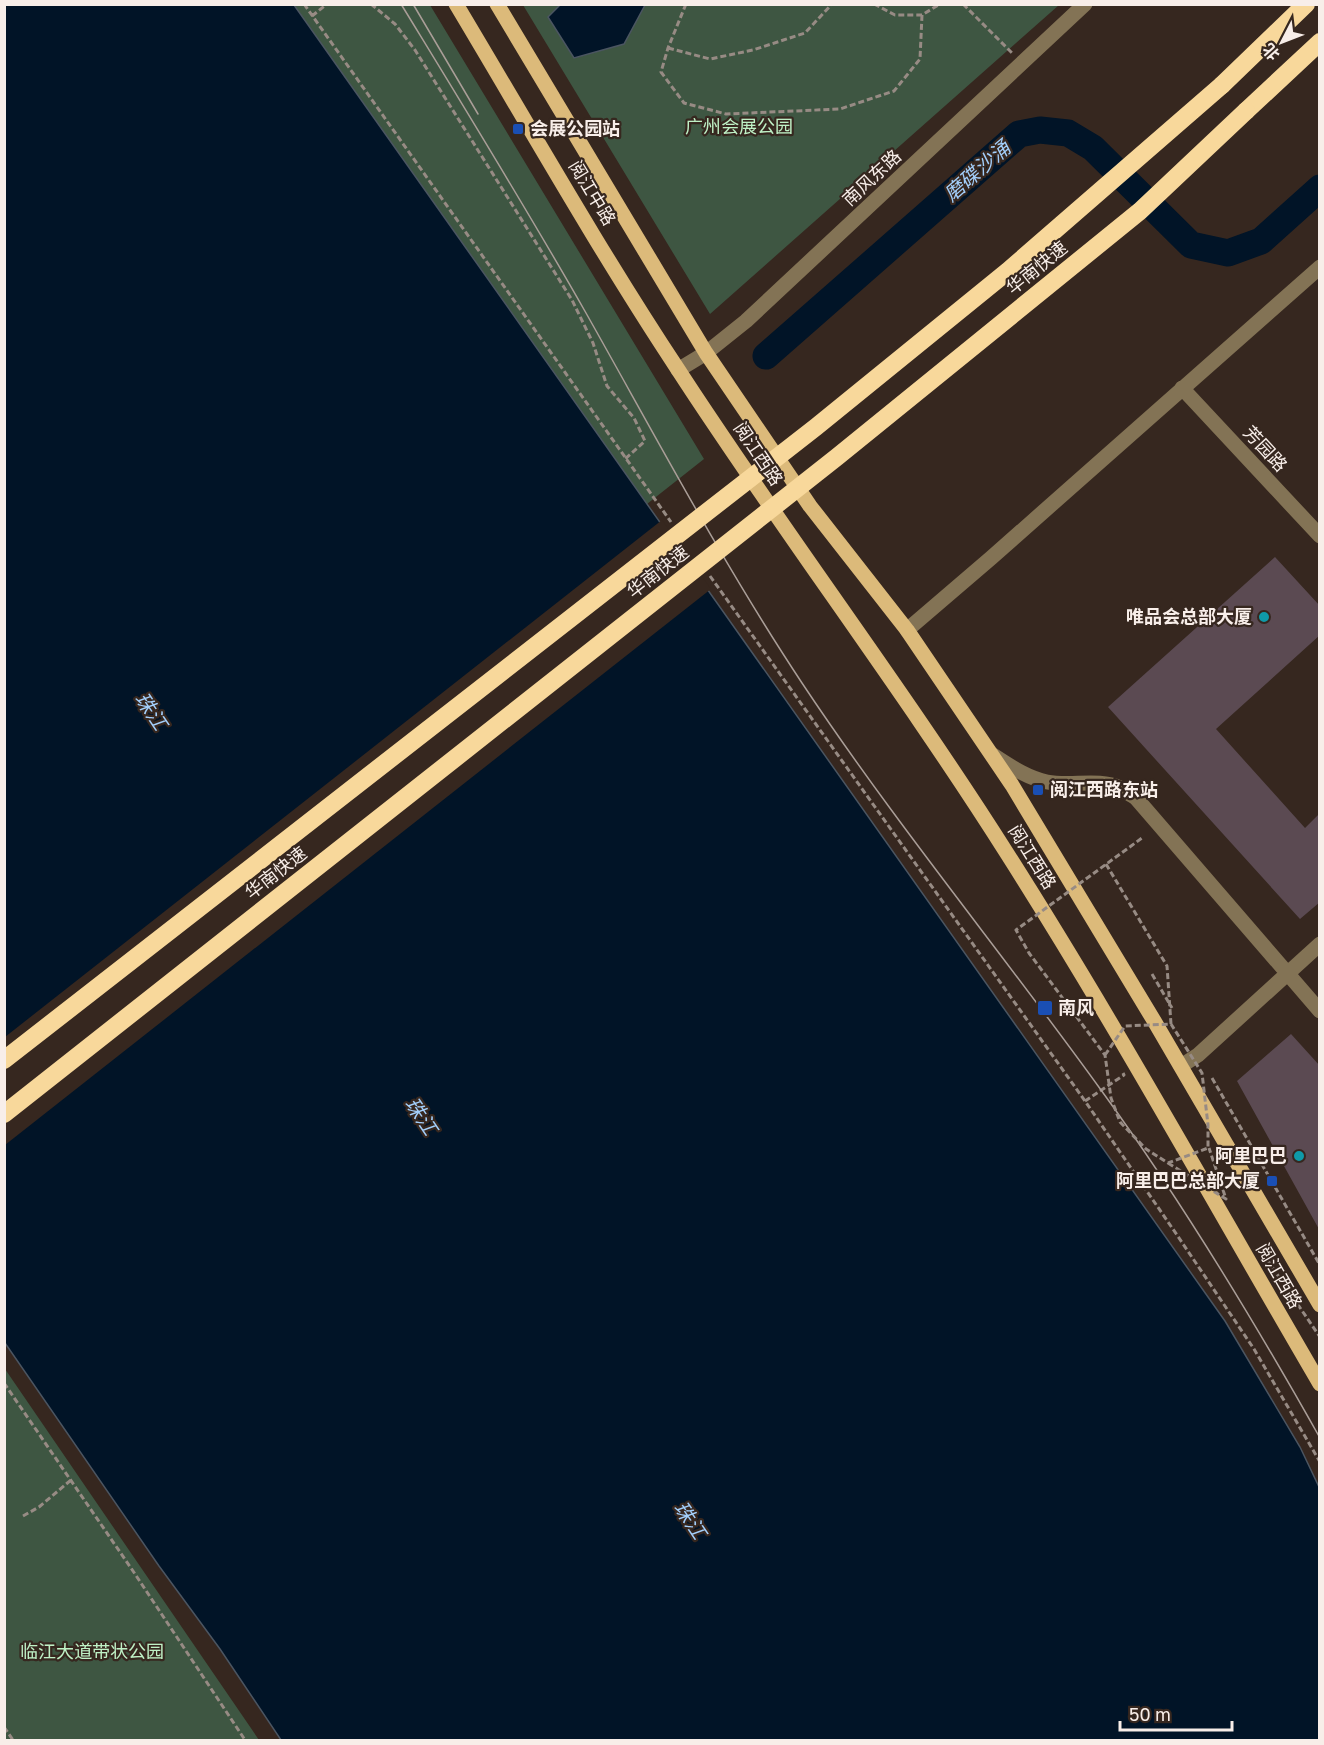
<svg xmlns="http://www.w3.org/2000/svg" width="1324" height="1745" font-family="'Golos Text','Noto Sans SC',sans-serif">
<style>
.green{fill:#3e5642}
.water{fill:#011427;stroke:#4b5561;stroke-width:1.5}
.pier{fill:#36271f}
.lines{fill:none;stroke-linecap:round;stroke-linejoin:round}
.river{stroke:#011427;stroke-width:27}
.building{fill:#5b4a52}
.path{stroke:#978b84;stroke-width:3;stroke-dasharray:6 3;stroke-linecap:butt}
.minor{stroke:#837355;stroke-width:15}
.major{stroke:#dcba7a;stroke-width:15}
.highway{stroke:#f8d89b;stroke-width:18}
.tram{stroke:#aa9e98;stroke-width:1.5}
.path-bridge{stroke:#978b84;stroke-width:3;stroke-dasharray:6 3;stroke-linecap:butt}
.highway-bridge{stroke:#f8d89b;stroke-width:18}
.transit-dot{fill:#1a4fb4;stroke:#36271f;stroke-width:2}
.culture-dot{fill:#0f9aa8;stroke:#36271f;stroke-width:2}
.labels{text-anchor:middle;stroke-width:4.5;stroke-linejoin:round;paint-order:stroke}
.park-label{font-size:18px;fill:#bff1c6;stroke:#36271f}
.poi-label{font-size:18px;font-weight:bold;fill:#f8eee9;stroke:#36271f;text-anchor:start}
.street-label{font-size:18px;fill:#f8eee9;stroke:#36271f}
.water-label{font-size:20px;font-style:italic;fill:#a3cffb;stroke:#36271f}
</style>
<rect width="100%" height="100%" fill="#36271f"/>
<path class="green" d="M294,5H430L704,459L647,504Z
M523,5H1059L710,314Z
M5,1369L259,1740H5Z"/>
<path class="water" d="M4,5H294L1225,1321L1300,1447L1319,1487V1740H281L220,1649L159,1566L5,1343Z
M560,5V4L645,5L624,44L574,58L548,17Z"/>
<path class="pier" d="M662,520L711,589L5,1145V1037Z"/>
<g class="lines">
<path class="river" d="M766,356L1019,134L1040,130L1068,133L1093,148L1191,245L1228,253L1261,241L1320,188"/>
</g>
<path class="building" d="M1275,557L1320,606V635L1216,729L1305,828L1320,813V902L1300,919L1108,707Z
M1291,1034L1320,1066V1231L1237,1081Z"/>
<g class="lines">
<path class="path" d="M304,4L671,522
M371,4L395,24L415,50L572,300L593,343L607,386L634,418L645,441L625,459
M686,4L668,48L661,72L684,103L726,114L840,109L894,91L920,59L922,15
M874,4L895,15H922L940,4
M963,4L1013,54
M312,16L327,4
M668,48L710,59L753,50L805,33L832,4
M710,576L1085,1101L1177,1235L1254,1349L1320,1462
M1152,974L1172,1008
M1212,1078L1320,1265
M1085,1101L1124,1075L1123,1073
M1262,1252L1320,1337
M4,1383L133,1571L245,1740
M23,1516L39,1507L71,1480
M4,1727L13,1740"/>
<path class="minor" d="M678,370L706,353L746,321L1085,4
M1182,388L1320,536
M907,630L991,558L1320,267
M993,755C1010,766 1027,778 1047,782C1070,787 1098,778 1120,788C1125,791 1131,795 1136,798L1320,1011
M1181,1066L1198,1055L1320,944"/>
<path class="major" d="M456,4C529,126 599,250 677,368C784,533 903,689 1008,855C1118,1028 1217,1208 1320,1384
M497,4L706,353L810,506L907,630L1012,785L1153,1019L1320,1305"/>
<path class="highway" d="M1222,85L1306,4
M1246,111L1320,42"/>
<path class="tram" d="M401,4C464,107 527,209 586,313C656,437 723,564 802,683C895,823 1003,954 1101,1090C1182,1201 1253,1319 1320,1438
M413,4L478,114"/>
<path class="path-bridge" d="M1106,864L1167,966L1171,1024
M1105,1055L1125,1026L1171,1024L1202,1073L1208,1125V1148L1168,1163L1146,1149L1120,1122L1111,1098L1105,1055L1029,953L1016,930L1142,838
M1168,1163L1226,1199L1209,1148"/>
<path class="highway-bridge" d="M4,1060L816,427L1008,271L1222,85
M4,1114L837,457L1140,211L1246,111"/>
</g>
<g class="transit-dot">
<rect x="512" y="123" width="12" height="12" rx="3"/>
<rect x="1032" y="784" width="12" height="12" rx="3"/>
<rect x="1037" y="1000" width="16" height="16" rx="3"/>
<rect x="1266" y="1175" width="12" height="12" rx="3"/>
</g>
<g class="culture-dot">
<circle cx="1264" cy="617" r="6"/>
<circle cx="1299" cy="1156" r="6"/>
</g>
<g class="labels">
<g class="park-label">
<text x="739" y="133">广州会展公园</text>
<text x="92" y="1658">临江大道带状公园</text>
</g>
<g class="poi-label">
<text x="530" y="135">会展公园站</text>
<text x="1252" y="623" text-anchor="end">唯品会总部大厦</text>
<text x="1050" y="796">阅江西路东站</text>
<text x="1058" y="1014">南风</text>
<text x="1287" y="1162" text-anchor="end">阿里巴巴</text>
<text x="1260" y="1187" text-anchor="end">阿里巴巴总部大厦</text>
</g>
<g class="street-label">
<text transform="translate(872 178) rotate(-43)" y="6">南风东路</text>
<text transform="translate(592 193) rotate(59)" y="6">阅江中路</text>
<text transform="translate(1037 268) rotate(-39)" y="6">华南快速</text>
<text transform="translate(1265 449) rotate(47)" y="6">芳园路</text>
<text transform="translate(758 454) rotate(56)" y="6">阅江西路</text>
<text transform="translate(658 572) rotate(-38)" y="6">华南快速</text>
<text transform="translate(1032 857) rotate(58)" y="6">阅江西路</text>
<text transform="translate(276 873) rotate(-38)" y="6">华南快速</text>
<text transform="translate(1279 1276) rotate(60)" y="6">阅江西路</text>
</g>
<g class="water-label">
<text transform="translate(977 171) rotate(-41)" y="7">磨碟沙涌</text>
<text transform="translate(151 711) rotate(56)" y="7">珠江</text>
<text transform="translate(421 1116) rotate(56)" y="7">珠江</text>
<text transform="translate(690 1520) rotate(56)" y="7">珠江</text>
</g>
</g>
<rect width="1324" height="1745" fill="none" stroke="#f8eee9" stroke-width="12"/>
<g transform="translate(1282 42) rotate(228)" stroke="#36271f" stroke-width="4.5" paint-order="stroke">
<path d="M0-4.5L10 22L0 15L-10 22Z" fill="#f8eee9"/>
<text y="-9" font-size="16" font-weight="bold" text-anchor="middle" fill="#f8eee9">北</text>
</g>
<path d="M1120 1721v9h112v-9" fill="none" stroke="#f8eee9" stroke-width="3"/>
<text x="1129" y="1721" font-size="18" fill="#f8eee9" stroke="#36271f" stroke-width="4.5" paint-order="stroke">50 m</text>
</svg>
